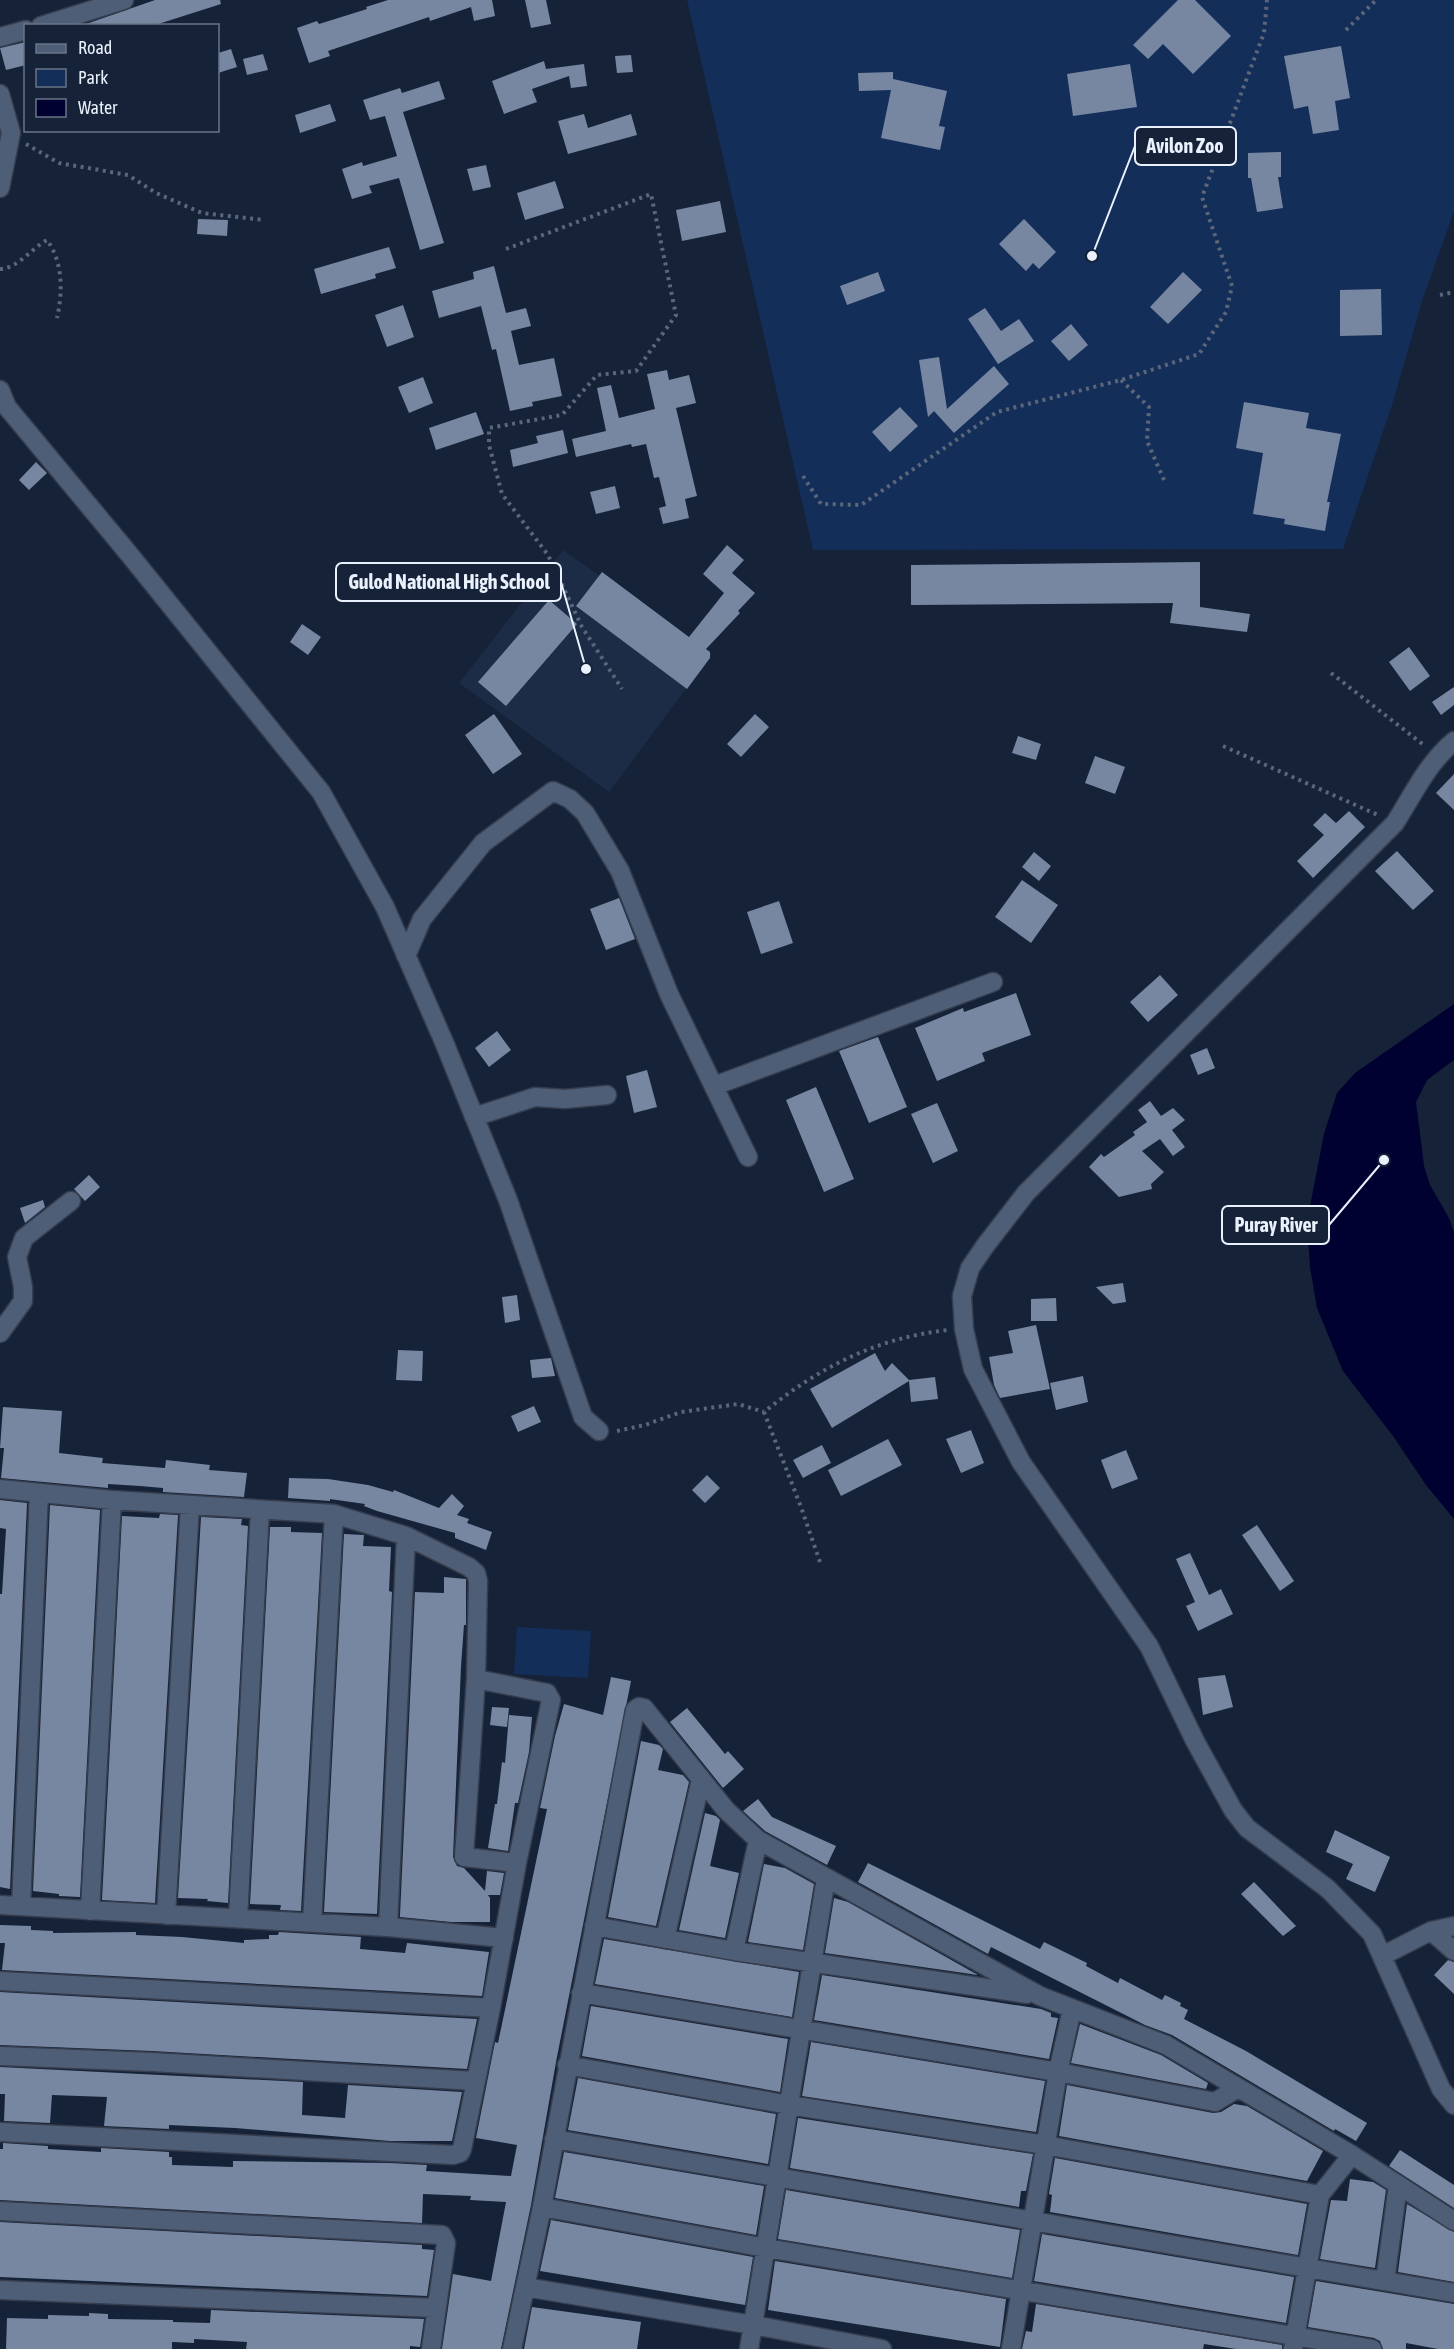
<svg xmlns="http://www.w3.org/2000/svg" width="1454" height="2349" font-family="'Asap Condensed',sans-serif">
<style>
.built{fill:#1c2c47}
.green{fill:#142e5a}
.water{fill:#000031}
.building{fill:#7787a1}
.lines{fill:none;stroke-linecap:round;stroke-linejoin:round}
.minor-casing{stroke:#353d4e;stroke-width:21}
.path{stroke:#5b6678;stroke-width:4;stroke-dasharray:3 4.5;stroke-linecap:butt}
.minor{stroke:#4f5e77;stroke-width:18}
.leader{fill:none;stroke:#e9f1fc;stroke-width:2}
.callout-dot{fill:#e9f1fc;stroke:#152237;stroke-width:2}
.callout{fill:#152237;stroke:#e9f1fc;stroke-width:2}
.callout-label{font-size:20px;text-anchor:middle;font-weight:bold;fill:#e9f1fc}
</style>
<rect width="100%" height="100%" fill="#152237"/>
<path class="built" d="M563,550L712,654L609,792L459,683Z"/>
<path class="green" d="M687,0H1454V211L1422,301L1393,402L1343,549L813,550Z
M517,1627L591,1631L588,1678L514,1674Z"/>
<path class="water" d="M1454,1004V1060L1427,1080L1416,1102L1424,1166L1430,1185L1449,1218L1454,1232V1519L1426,1485L1393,1436L1343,1371L1317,1308L1310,1267L1307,1222L1324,1134L1337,1093L1355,1073Z"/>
<path class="building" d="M155,0H220L221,4L152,26H86V24Z
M388,0H492L495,16L474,21L471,7L430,21L429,17L328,51L330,56L309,63L297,28L317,21L319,24L367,9L366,7Z
M525,0H546L551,24L531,28Z
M1178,0H1195L1231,36L1193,74L1163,44L1148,59L1133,45Z
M26,42V65L6,70L0,48Z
M1341,46L1350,98L1335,101L1339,130L1313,134L1308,106L1294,109L1284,56Z
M231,49L237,67L218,73V53Z
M263,54L268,70L247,75L243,59Z
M631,55L633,72L617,73L615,56Z
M544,61L546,69L584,64L587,86L571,88L569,76L532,89L537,102L504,114L492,81Z
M1130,64L1137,107L1073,116L1067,74Z
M893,72V79L947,91L939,126L945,127L940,150L881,138L891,90L859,91L858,73Z
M439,81L445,99L403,112L444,243L420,250L399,178L369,186L372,193L352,199L342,169L362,162L363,166L397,156L385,116L370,120L363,100L400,88L402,93Z
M330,104L336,121L300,133L295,115Z
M584,114L588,128L631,114L637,135L568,154L558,121Z
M1281,152V177H1278L1283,208L1257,212L1251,178H1248V153Z
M486,165L491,187L473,191L467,169Z
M555,181L564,208L525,220L517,193Z
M720,201L726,232L682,241L676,210Z
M198,219L228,220L227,236L197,234Z
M1024,219L1056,252L1039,269L1033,263L1026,271L999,244Z
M389,247L396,268L375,274L376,278L321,294L314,269Z
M494,266L506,313L526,308L531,326L511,331L519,365L554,358L562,396L532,402L533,406L510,411L496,349L492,350L481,306L439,318L432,291L474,279L473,272Z
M878,272L885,291L847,305L840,286Z
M1183,272L1202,290L1168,324L1150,307Z
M1381,289L1382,335L1340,336V290Z
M403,305L414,337L387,347L375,315Z
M985,308L1001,331L1019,319L1034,341L998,364L968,319Z
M1071,324L1088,345L1069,361L1051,341Z
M939,357L947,409L994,366L1009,384L954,433L934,411L928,417L919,360Z
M667,370L669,380L689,375L696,403L676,408L697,496L685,499L689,518L663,524L659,508L666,506L659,477L654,478L646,444L632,447L631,444L576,457L572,439L606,431L597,388L611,385L619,418L655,409L647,374Z
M423,377L433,403L409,413L398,387Z
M1244,402L1309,413L1306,428L1341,434L1327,502H1330L1325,531L1284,524L1285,519L1253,514L1263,453L1236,448Z
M900,407L918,426L890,452L872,432Z
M476,412L484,434L436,450L429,428Z
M563,430L568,453L513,467L510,450L538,443L536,436Z
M36,462L47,473L29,490L19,480Z
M615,486L620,508L596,514L590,492Z
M727,545L744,560L732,573L755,593L738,611L740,613L706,649L710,652V658L687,689L576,606L602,572L689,637L724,593L703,574Z
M1200,562V607L1250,614L1247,632L1170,623L1173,603L911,605V565Z
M549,600L577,624L506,706L478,682Z
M302,624L321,637L308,655L290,642Z
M1409,647L1430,676L1410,691L1389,662Z
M1454,687V705L1441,715L1432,702Z
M494,714L522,754L493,774L465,735Z
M755,714L769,727L741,757L727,744Z
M1018,736L1041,744L1036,760L1012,753Z
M1095,756L1125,767L1115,794L1085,783Z
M1454,774V810L1436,793Z
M1349,811L1365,827L1313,878L1297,861L1324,835L1313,825L1325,813L1336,823Z
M1397,851L1434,891L1413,910L1375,871Z
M1034,852L1051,866L1039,881L1022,867Z
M1022,880L1058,905L1031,943L995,917Z
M619,898L635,939L606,950L590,909Z
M779,901L793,943L761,954L747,912Z
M1160,975L1178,995L1148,1022L1130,1002Z
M1016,993L1031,1035L982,1053L985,1061L937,1081L915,1028L963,1008L964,1012Z
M497,1031L511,1050L489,1067L475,1048Z
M878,1037L907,1107L869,1123L839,1051Z
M1207,1048L1215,1068L1198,1075L1190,1055Z
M647,1070L657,1107L634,1113L626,1076Z
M816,1087L854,1179L824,1192L786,1100Z
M1150,1101L1161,1116L1173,1108L1185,1120L1172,1130L1185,1147L1173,1156L1160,1139L1142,1151L1164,1172L1151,1184L1152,1189L1119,1197L1089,1167L1101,1154L1104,1157L1135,1135L1133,1132L1147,1122L1138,1110Z
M937,1103L958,1151L933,1163L911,1114Z
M89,1175L100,1187L85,1201L74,1189Z
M43,1200L45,1207L25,1223L20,1208Z
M1123,1283L1126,1302L1113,1304L1096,1287Z
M517,1295L520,1320L505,1323L502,1297Z
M1056,1298L1057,1321H1031V1299Z
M1036,1325L1050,1389L1000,1398L994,1385L989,1357L1013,1353L1008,1331Z
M398,1350L423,1351L422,1381L396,1380Z
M875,1353L885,1371L892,1363L909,1380L935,1377L938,1399L911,1402L909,1381L832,1428L810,1389Z
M551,1358L555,1376L532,1378L530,1360Z
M1083,1376L1088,1402L1056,1410L1050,1383Z
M534,1406L541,1422L518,1432L511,1416Z
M3,1407L62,1411L59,1453L103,1458L102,1463L165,1468L166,1460L210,1465L209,1470L247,1473L244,1497L163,1492V1488L140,1486L108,1484V1488L1,1478L4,1448H0Z
M971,1430L984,1463L961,1473L946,1439Z
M888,1439L902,1465L841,1496L828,1470Z
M822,1445L831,1463L803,1478L793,1460Z
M1126,1450L1138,1479L1112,1489L1101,1460Z
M707,1475L720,1488L705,1503L692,1490Z
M289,1478L328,1479L368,1485L393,1492L394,1490L439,1508L452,1494L464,1506L457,1515L469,1519L467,1523L492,1532L486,1550L455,1538V1533L377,1511L364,1506L365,1504L330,1499V1501L288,1498Z
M0,1500L27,1503L10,1889L0,1887V1594H2L6,1529L0,1528Z
M50,1505L100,1510L80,1897L59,1896V1894L33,1891Z
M160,1514L178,1515L155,1903L102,1900L122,1516L159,1518Z
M201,1517L242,1519L241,1525L248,1526L228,1903L207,1901L208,1899L178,1898Z
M1257,1525L1294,1581L1280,1591L1242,1535Z
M270,1527H291V1532L322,1533L301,1911L280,1910L281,1905L250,1904Z
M344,1534L364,1535L363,1546L391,1547L389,1591L392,1592L377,1914L324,1912Z
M1190,1553L1209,1595L1221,1589L1233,1614L1198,1631L1186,1606L1195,1602L1176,1559Z
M444,1577L466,1579V1625H464L461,1666L453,1857L457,1866L464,1868L485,1891L487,1871L504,1873L500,1895H488L490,1898V1922H451L400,1917V1915L415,1592L444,1593Z
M1225,1675L1233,1707L1203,1715L1198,1678Z
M611,1677L631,1681L556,2062L531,2205L501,2349H442L453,2274L491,2281L506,2202L470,2200L471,2196L423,2194L422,2223L0,2200V2149H3V2143L48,2146V2149L101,2152V2148L169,2152V2157H172V2165L233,2167V2161L389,2163L427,2165L426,2171L511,2176L517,2145L476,2138L495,2042L498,2043L547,1809L540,1808L555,1736L564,1704L603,1715Z
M492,1707L509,1708L507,1727L490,1725Z
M687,1708L725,1754L728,1751L744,1769L723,1788L670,1722Z
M509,1715L532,1717L529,1752L518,1803H515L508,1851L488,1848L495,1804H497L502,1762L505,1763Z
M641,1741L659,1745L663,1749L658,1770L683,1775L689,1782L656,1926L608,1917Z
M758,1799L772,1817L836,1846L827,1865L765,1831L743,1811Z
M705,1813L716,1816L720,1820L710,1866L739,1873L725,1938L679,1930Z
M1335,1830L1390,1857L1375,1892L1346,1879L1353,1864L1326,1852Z
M868,1863L1040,1949L1044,1942L1087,1963L1086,1966L1118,1983L1120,1978L1162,2000L1165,1995L1181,2003L1180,2006L1188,2010L1184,2019L1246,2051L1367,2123L1356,2141L1335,2129L1334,2131L1172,2035L1145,2025L991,1947L988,1954L858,1882Z
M764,1864L785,1868L814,1884L803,1950L748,1942Z
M1254,1882L1296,1926L1283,1936L1241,1894Z
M834,1898L848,1902L978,1975L825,1953Z
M0,1925L31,1926V1930L53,1931V1933L136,1932V1935L182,1937L244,1943V1940L269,1939V1935H278L279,1932L361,1937L360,1949L405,1953L407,1943L489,1952L488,1958L482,1996L2,1970L5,1943H0Z
M604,1939L799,1972L792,2017L595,1984Z
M1448,1960L1454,1962V1994L1434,1975Z
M822,1975L1041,2009L1051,2013V2017L1058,2018L1049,2059L814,2020Z
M0,1992L477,2019L467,2069L152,2051L0,2045Z
M591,2006L788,2039L780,2092L582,2056Z
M1080,2024L1161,2055L1208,2083L1206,2089L1071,2063Z
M811,2042L1045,2081L1036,2132L802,2096Z
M0,2067L303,2082L302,2115L345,2118L348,2085L462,2092L452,2141H390L235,2128L169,2125V2129L104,2126L107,2097L52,2095L50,2123L4,2121L5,2094H0Z
M578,2078L776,2114L768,2164L568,2130Z
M1067,2085L1213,2113L1221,2112L1234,2104L1247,2106L1323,2151L1307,2181L1059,2136Z
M798,2118L1033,2154L1026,2191H1021L1019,2207L790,2168Z
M1400,2150L1454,2185V2208L1389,2166Z
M564,2152L764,2186L756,2235L555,2198Z
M1055,2158L1307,2204L1298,2255L1050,2212L1052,2195L1049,2194Z
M1350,2179L1373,2182L1386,2190L1375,2268L1320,2259L1331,2200L1347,2201Z
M786,2190L1020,2230L1012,2278L778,2239Z
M1407,2204L1454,2232V2282L1398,2272Z
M551,2220L753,2257L745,2305L540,2271Z
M0,2222L422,2245V2249L434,2250L427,2296L0,2277Z
M1042,2234L1294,2277L1286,2323L1034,2281Z
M775,2261L1006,2299L1000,2347L768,2310Z
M1316,2281L1454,2304V2349H1438L1406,2343V2349H1383L1380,2341L1374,2338L1308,2327Z
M1036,2304L1282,2345V2349H1236L1204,2344L1203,2349H1022L1026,2331L1032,2332Z
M532,2307L641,2322L637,2349H524Z
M211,2310L424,2319L420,2347L410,2346V2349H246L247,2342L194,2339V2343L172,2342V2349H6L7,2318L48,2319V2315L89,2316V2313L108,2314V2319L173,2320V2322L210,2323Z"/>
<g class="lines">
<defs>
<path id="minor" d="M41,26L124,0
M0,37L26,30
M0,94L11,133L0,188
M0,390L7,407L129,554L321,792L385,907L444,1042L508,1200L583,1417L599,1431
M1454,741C1427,764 1414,793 1395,823L1026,1193L985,1246L970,1268L962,1296L964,1329L973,1369L1021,1462L1149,1646L1195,1741L1233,1810L1247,1828L1328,1889L1372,1934L1441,2089L1454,2105
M406,956L422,919L483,843L553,791L570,799L585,813L620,871L669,994L748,1157
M714,1086L993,982
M474,1117L535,1097L565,1099L607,1095
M0,1333L23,1301V1287L17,1257L24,1238L71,1201
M0,1489L112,1500L334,1514L406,1536L469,1567L476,1573L478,1581L476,1679L464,1857L517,1863
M0,1905L388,1927L504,1938
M21,1906L39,1493
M90,1911L112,1500
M166,1915L190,1505
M238,1918L260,1510
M312,1923L334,1514
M594,1926L734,1951L1027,1994
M388,1927L406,1536
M1431,1931L1454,1951
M665,1939L701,1779
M734,1951L758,1840
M1382,1956L1431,1931L1454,1926
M0,1981L491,2008
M581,1993L1058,2072L1215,2102L1238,2088
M0,2056L152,2062L475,2081
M567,2065L789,2105L1045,2145L1320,2195
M0,2132L453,2155L460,2153L462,2149L491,2008L517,1863L551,1700L547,1693L476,1679
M554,2139L1454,2293
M542,2207L766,2248L1372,2349
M0,2211L442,2235L446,2243L431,2349
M1385,2281L1398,2185
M525,2287L753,2325L882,2349
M0,2290L437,2308
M512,2349L542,2207L635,1710L639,1707L644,1708L726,1810L758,1840L1040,1996L1166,2045L1352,2155L1454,2221
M749,2349L826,1878
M1011,2349L1058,2072L1072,2009
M1293,2349L1320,2195L1352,2155"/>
</defs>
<use href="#minor" class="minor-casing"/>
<path class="path" d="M1346,30L1376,0
M26,144L59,163L128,175L156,193L202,213L264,220
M506,249L651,194L676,315L636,371L597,375L562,415L489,428V445L502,494L548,555L582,627L622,689
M0,269C17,269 32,248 47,240C63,262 63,292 57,318
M1440,295L1454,292
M1121,380L1149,407L1147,441L1164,480
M803,476L821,504L861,505L997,412L1121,380L1199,354L1226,312L1232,286L1202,197L1264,33L1267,0
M1331,673L1425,746
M1223,746L1378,815
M617,1431L645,1425L681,1412L738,1404L764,1412
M820,1562L801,1507L764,1412C820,1367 876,1338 948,1330"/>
<use href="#minor" class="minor"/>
</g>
<path class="leader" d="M1092 256L1135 146M586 669L561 582M1384 1160L1329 1225"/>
<g class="callout-dot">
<circle cx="1092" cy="256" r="6"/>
<circle cx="586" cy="669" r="6"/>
<circle cx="1384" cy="1160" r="6"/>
</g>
<g class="callout">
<rect x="1135" y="127" width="101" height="38" rx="6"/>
<rect x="336" y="563" width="225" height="38" rx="6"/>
<rect x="1222" y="1206" width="107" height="38" rx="6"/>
</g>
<g class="callout-label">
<text x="1185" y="153">Avilon Zoo</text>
<text x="449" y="589">Gulod National High School</text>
<text x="1276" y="1232">Puray River</text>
</g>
<rect x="24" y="24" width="195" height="108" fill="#152237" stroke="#6a7586" stroke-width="1.5"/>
<rect x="36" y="44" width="30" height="9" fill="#4f5e77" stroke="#6a7586" stroke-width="1.5"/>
<text x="78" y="54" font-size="18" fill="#e9f1fc">Road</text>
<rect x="36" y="69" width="30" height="18" fill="#142e5a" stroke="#6a7586" stroke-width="1.5"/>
<text x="78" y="84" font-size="18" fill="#e9f1fc">Park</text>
<rect x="36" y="99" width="30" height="18" fill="#000031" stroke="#6a7586" stroke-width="1.5"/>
<text x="78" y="114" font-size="18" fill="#e9f1fc">Water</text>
</svg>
